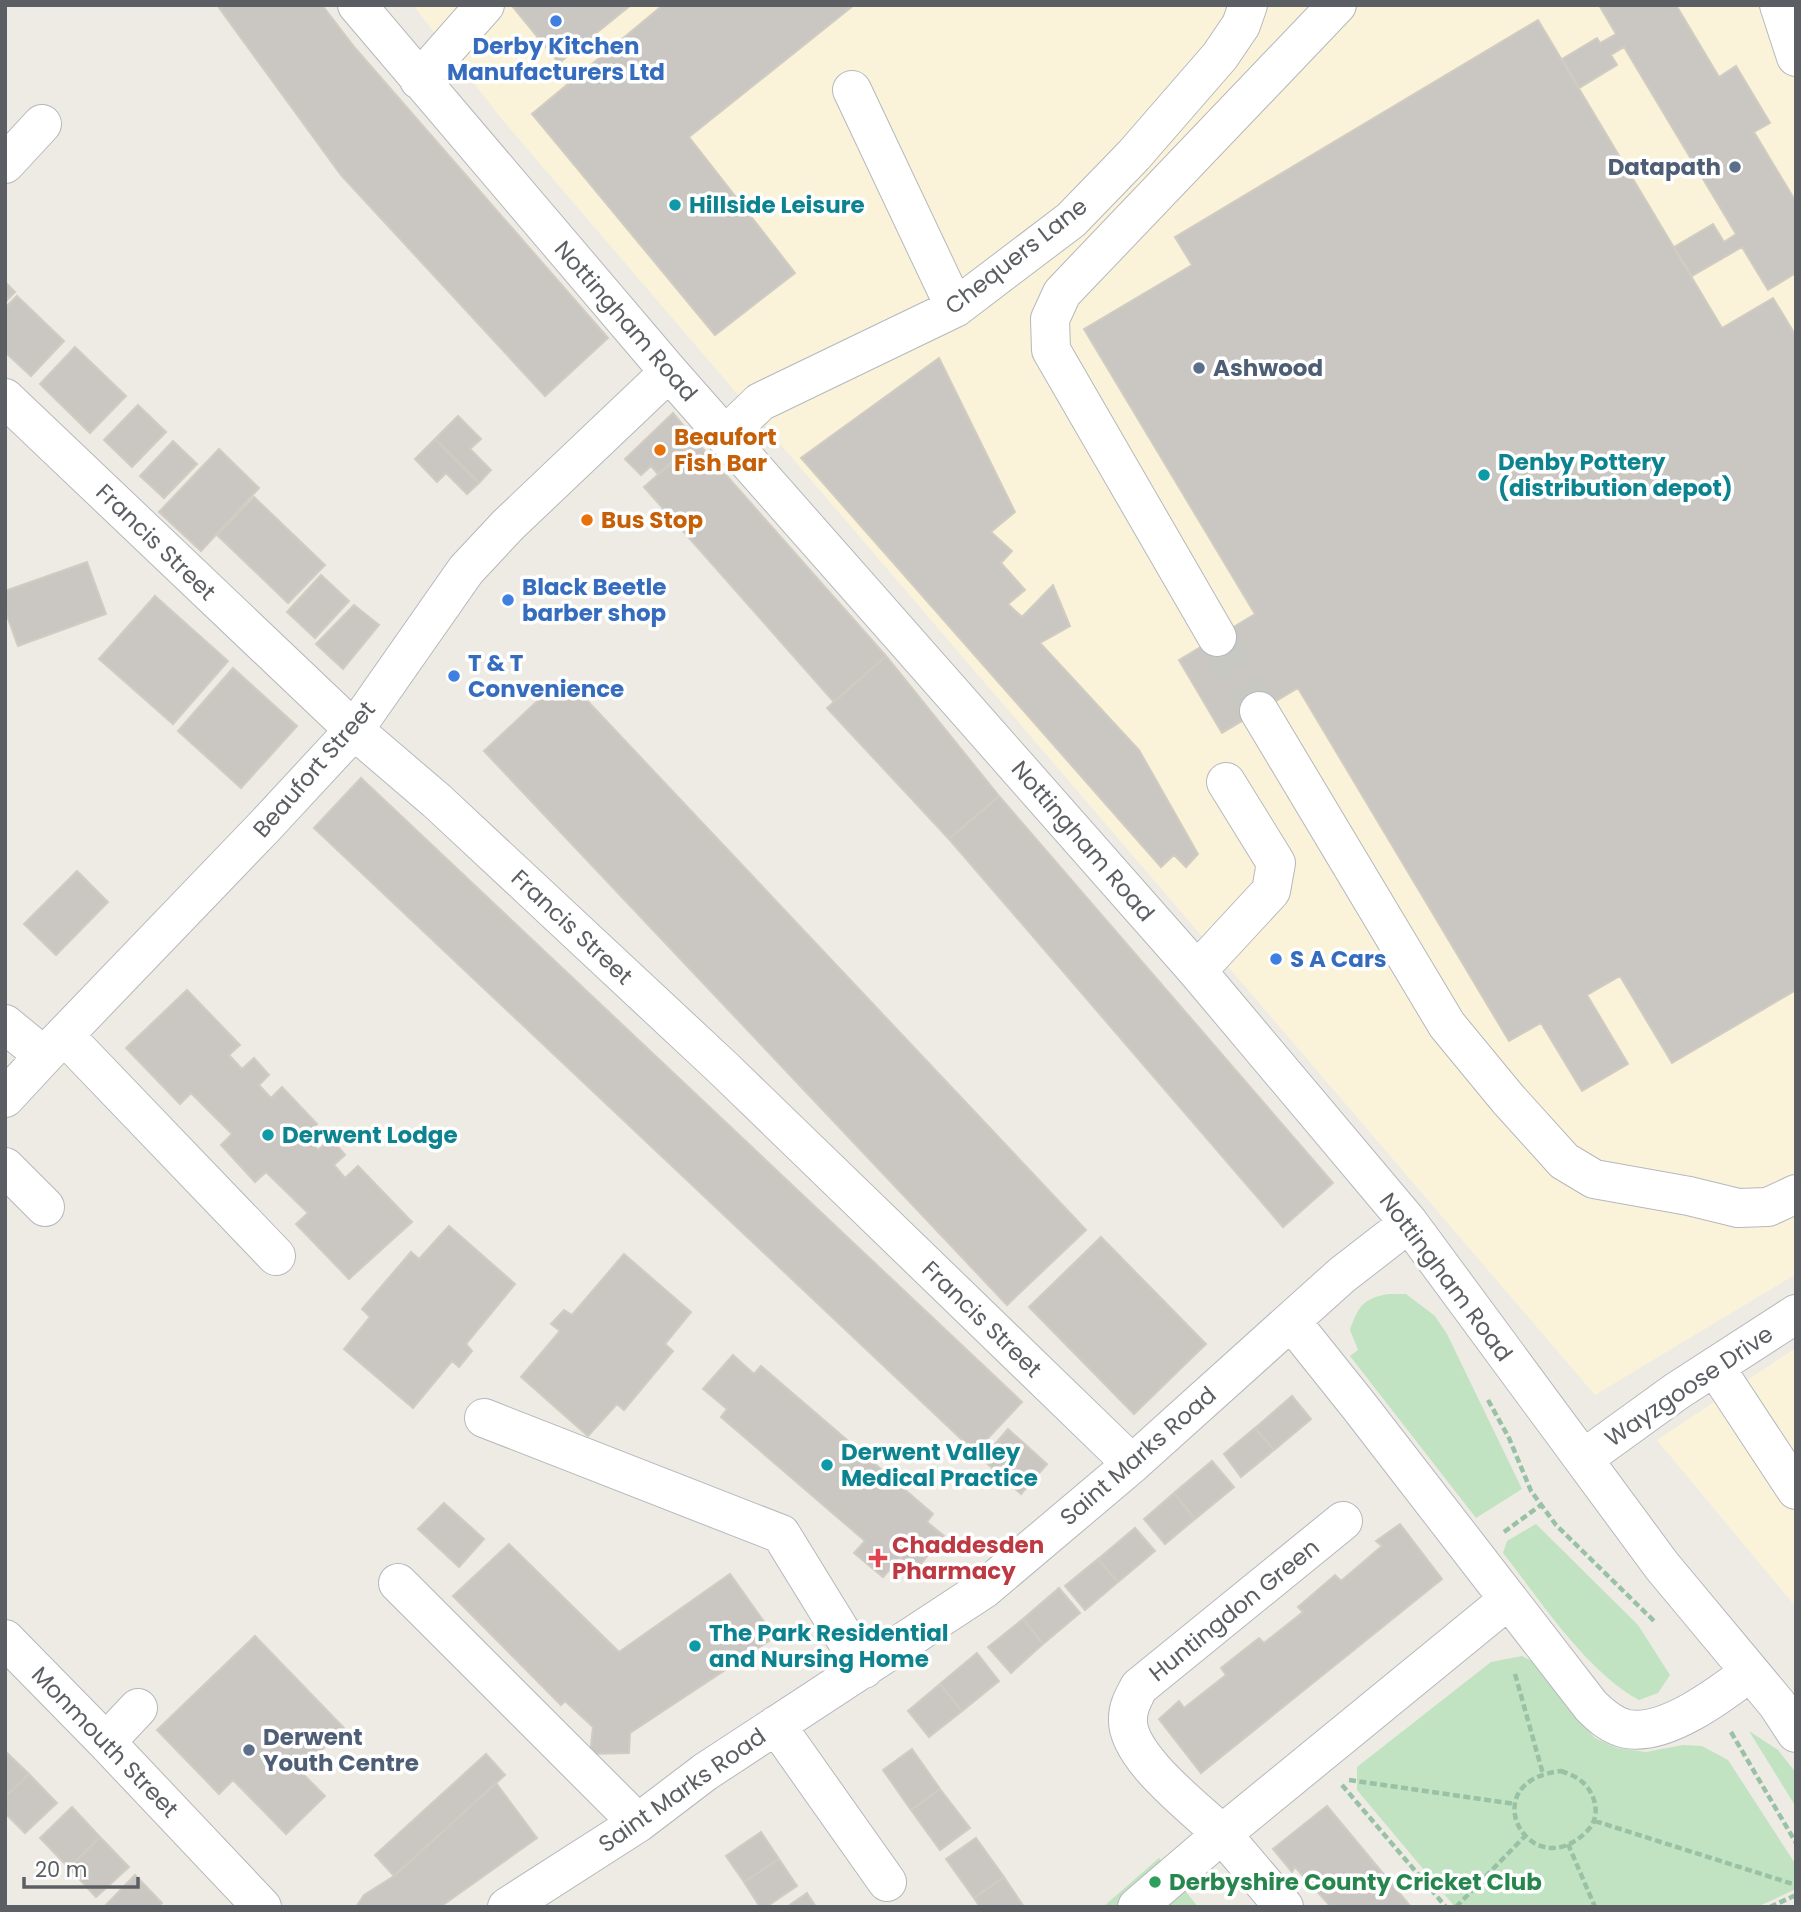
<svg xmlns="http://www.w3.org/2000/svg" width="1801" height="1912" font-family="Poppins,sans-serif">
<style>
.commercial{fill:#fbf3d9}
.green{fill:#c1e3c1}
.building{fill:#cac7c2;stroke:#d1ccc2;stroke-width:2}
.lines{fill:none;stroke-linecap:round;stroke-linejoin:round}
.minor-tunnel{stroke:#c8c8c3;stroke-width:38;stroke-dasharray:38 19;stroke-linecap:butt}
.minor-casing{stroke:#b5b8bc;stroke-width:40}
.path{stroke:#99c1a5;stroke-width:4.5;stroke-dasharray:7 3.5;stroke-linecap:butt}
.minor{stroke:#fff;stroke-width:38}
.shop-dot{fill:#3f7fe0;stroke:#fff;stroke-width:2.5}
.service-dot{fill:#5c6f8a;stroke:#fff;stroke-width:2.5}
.culture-dot{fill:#0f9aa8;stroke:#fff;stroke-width:2.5}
.food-dot{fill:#e8710a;stroke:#fff;stroke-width:2.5}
.health-dot{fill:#e0444e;stroke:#fff;stroke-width:2.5}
.leisure-dot{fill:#2e9e5b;stroke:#fff;stroke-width:2.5}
.labels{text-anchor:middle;stroke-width:7;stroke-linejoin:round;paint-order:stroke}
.shop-label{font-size:23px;font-weight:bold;fill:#366cbe;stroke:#fff;text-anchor:start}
.service-label{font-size:23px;font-weight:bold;fill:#4e5e75;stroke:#fff;text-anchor:start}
.culture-label{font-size:23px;font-weight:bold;fill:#0d838f;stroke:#fff;text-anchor:start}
.street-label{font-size:23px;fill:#5b5f63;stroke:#fff}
.food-label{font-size:23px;font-weight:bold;fill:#c56008;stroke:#fff;text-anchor:start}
.health-label{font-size:23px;font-weight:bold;fill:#be3a42;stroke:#fff;text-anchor:start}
.leisure-label{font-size:23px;font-weight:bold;fill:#27864d;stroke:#fff;text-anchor:start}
</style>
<rect width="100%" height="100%" fill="#edebe3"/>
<path class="commercial" d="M413,5H1796V1274L1595,1395L501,118Z
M1796,1348V1607L1657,1440Z"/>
<path class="green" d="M1389,1294H1406L1435,1316L1447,1334L1522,1489L1476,1518L1350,1356L1358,1350L1350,1330C1358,1307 1363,1298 1389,1294Z
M1536,1524L1638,1625L1670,1675L1658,1693L1639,1700C1585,1670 1541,1601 1503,1553L1507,1541Z
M1522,1656L1534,1662L1566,1706L1595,1738L1617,1748L1646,1752L1683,1745L1702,1746L1728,1760L1796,1865V1889L1757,1907H1455L1357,1790V1767L1491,1662Z
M1749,1731L1778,1750L1796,1773V1807Z
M1159,1858L1198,1907H1103Z"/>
<path class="building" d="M217,5H322L355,48L608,338L545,396L341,175Z
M515,5H631L559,63L513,7Z
M663,5H854L689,137L795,273L715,335L532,114Z
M1599,5H1676L1719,77L1736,66L1770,123L1754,132L1796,202V273L1768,290L1742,247L1692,276L1674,247L1713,224L1724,242L1736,234L1624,47L1611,55L1617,65L1579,88L1562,59L1597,38L1600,43L1616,34Z
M1538,20L1722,328L1773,298L1796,336V990L1672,1063L1620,976L1587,995L1628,1064L1582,1091L1541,1023L1509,1041L1298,688L1222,733L1179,660L1255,614L1084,329L1192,265L1175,237Z
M5,282L15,292L5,302Z
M17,296L64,341L31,376L5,352V308Z
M75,347L126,396L90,433L40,384Z
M939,358L1015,512L991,532L1012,551L1001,563L1025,590L1008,604L1022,617L1053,585L1070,626L1040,643L1139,750L1198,854L1186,867L1174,855L1161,867L801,458Z
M138,405L166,432L132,467L104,440Z
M673,413L696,441L658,474L651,466L641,475L625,459Z
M458,416L481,439L470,449L491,470L479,483L435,439Z
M435,439L479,483L467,494L446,473L437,482L415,459Z
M173,441L197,464L164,498L140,476Z
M696,441L886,656L834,702L644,487Z
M219,449L259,488L201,551L159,512Z
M254,497L325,565L288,603L217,535Z
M87,562L106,614L18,646L5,610V591Z
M321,575L349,601L315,638L287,612Z
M155,596L228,661L173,724L99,659Z
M354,605L379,625L343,669L316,644Z
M886,656L999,796L949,839L827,708Z
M233,668L297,726L241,788L178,731Z
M564,676L1086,1230L1007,1305L484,751Z
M361,778L1022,1402L975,1452L314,828Z
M999,796L1333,1183L1283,1227L949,839Z
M77,871L108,902L56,955L24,924Z
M187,990L240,1045L229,1055L242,1069L254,1058L269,1075L259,1085L271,1098L282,1087L317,1124L305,1135L318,1150L331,1138L345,1155L334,1165L345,1178L358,1166L412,1222L349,1279L296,1224L308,1213L266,1172L255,1182L221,1145L232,1134L191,1093L180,1104L126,1048Z
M449,1226L515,1284L466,1344L472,1351L459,1367L452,1361L413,1408L344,1349L370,1317L362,1309L411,1252L419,1259Z
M1101,1237L1206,1344L1134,1414L1029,1307Z
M624,1254L691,1312L665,1344L673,1351L624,1410L617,1404L588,1436L521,1377L560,1331L551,1324L564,1310L572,1315Z
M733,1355L754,1374L761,1366L933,1514L927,1522L944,1536L915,1571L900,1558L883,1577L854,1553L865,1541L721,1417L727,1409L703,1389Z
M1292,1396L1311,1419L1274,1450L1255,1428Z
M1255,1428L1274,1450L1241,1477L1224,1454Z
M1008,1429L1047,1464L1021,1494L982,1459Z
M1212,1461L1234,1487L1195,1519L1174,1493Z
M1174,1493L1195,1519L1165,1544L1144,1519Z
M444,1503L484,1539L459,1567L418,1529Z
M1400,1524L1442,1579L1201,1773L1159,1719L1179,1701L1184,1708L1226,1675L1221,1668L1259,1638L1264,1643L1303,1612L1298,1607L1335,1575L1341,1581L1382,1546L1376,1541Z
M1135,1528L1155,1551L1118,1582L1098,1559Z
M509,1544L619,1652L730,1574L775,1637L630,1733L629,1753L590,1754L593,1727L565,1701L561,1705L453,1596Z
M1098,1559L1118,1582L1085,1610L1065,1586Z
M1059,1588L1080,1613L1043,1644L1023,1619Z
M1023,1619L1043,1644L1011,1673L988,1647Z
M255,1636L344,1728L300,1771L325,1796L286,1834L233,1780L219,1794L157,1730Z
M977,1653L999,1681L962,1711L940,1684Z
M940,1684L962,1711L929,1737L908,1711Z
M912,1749L940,1789L911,1810L883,1770Z
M5,1751L29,1774L5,1797Z
M486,1754L505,1775L394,1876L375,1855Z
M29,1774L57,1803L25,1833L5,1813V1797Z
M496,1783L537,1838L440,1907H356L364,1895L394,1876Z
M940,1789L970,1828L940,1850L911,1810Z
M1327,1806L1411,1907H1331L1295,1867L1292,1872L1273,1849Z
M72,1807L100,1837L69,1868L40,1838Z
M761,1832L779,1859L744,1882L726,1856Z
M100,1837L129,1867L96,1897L69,1868Z
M976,1838L1004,1877L974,1898L946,1859Z
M779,1859L797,1886L766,1907H760L744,1882Z
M135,1875L162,1903L158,1907H104Z
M1004,1877L1024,1907H980L974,1898Z
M807,1893L816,1907H787Z"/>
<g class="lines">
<path class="minor-tunnel" d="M1217,637L1259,711"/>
<defs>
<path id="minor" d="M357,5L669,372L1197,971L1409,1223L1662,1566L1777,1704L1796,1733
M1779,5L1796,57
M419,80L485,5
M852,90L955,308
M5,164L42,124
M5,398L354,730L437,801L722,1067L1132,1464
M725,436L760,402L955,308L1071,220L1134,155L1220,56L1241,25L1248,5
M1217,637L1051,350L1050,319L1062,293L1337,5
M1259,711L1447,1025L1508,1099L1564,1161L1594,1179L1689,1196L1738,1208L1768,1207L1796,1194
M1197,971L1271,891L1276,863L1226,782
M5,1024L44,1056
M64,1035L276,1256
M5,1098L44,1056L265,826L354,730L466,570L508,525L669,372
M5,1167L45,1207
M1291,1321L1359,1406L1591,1706C1601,1716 1612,1726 1627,1729C1666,1736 1721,1694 1750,1672
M1715,1367L1796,1490
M484,1418L781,1534L864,1669
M1583,1459L1677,1391L1796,1314
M1343,1521L1139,1687C1134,1697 1128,1706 1128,1718C1125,1756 1196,1809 1222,1834L1508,1600
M398,1583L638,1823
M5,1639L106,1742L262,1907
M776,1725L887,1882
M106,1742L138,1708
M507,1907L638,1823L705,1772L984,1589L1132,1464L1342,1275L1409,1223
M1137,1907L1222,1834L1284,1907"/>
</defs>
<use href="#minor" class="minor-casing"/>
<path class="path" d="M1488,1400L1509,1438L1531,1491L1556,1525L1655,1622
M1504,1532L1541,1505
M1515,1674L1543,1774
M1731,1732L1796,1843
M1561,1771C1567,1773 1575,1776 1580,1780C1596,1792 1602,1817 1587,1831C1531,1889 1470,1781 1561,1771Z
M1349,1780L1515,1804
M1342,1785L1446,1907
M1595,1821L1796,1885
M1568,1844L1595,1907
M1456,1907L1525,1836
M1770,1907L1796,1895"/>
<use href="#minor" class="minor"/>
</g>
<g class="shop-dot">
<circle cx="556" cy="21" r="7"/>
<circle cx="508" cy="600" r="7"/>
<circle cx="454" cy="676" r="7"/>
<circle cx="1276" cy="959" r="7"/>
</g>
<g class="service-dot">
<circle cx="1735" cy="167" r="7"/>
<circle cx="1199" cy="368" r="7"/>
<circle cx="249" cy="1750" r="7"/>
</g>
<g class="culture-dot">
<circle cx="675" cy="205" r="7"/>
<circle cx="1484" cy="475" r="7"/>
<circle cx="268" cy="1135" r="7"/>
<circle cx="827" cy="1465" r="7"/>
<circle cx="695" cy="1646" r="7"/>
</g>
<g class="food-dot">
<circle cx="660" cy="450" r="7"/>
<circle cx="587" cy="520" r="7"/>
</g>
<path class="health-dot" d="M874.5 1547.5h7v7h7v7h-7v7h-7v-7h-7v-7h7z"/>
<circle class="leisure-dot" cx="1155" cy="1882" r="7"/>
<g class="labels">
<g class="shop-label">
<text x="556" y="54" text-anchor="middle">Derby Kitchen<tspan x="556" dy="26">Manufacturers Ltd</tspan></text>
<text x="522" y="595">Black Beetle<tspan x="522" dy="26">barber shop</tspan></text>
<text x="468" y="671">T &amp; T<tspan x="468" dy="26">Convenience</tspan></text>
<text x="1290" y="967">S A Cars</text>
</g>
<g class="service-label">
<text x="1721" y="175" text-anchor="end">Datapath</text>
<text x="1213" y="376">Ashwood</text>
<text x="263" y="1745">Derwent<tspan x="263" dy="26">Youth Centre</tspan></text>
</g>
<g class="culture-label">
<text x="689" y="213">Hillside Leisure</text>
<text x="1498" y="470">Denby Pottery<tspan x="1498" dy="26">(distribution depot)</tspan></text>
<text x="282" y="1143">Derwent Lodge</text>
<text x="841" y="1460">Derwent Valley<tspan x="841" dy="26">Medical Practice</tspan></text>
<text x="709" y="1641">The Park Residential<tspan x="709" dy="26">and Nursing Home</tspan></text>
</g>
<g class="street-label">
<text transform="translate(1016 256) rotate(-38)" y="8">Chequers Lane</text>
<text transform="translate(626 321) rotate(49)" y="8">Nottingham Road</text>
<text transform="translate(156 542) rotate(44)" y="8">Francis Street</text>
<text transform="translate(314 769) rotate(-49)" y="8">Beaufort Street</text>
<text transform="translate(1083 841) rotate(49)" y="8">Nottingham Road</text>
<text transform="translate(572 927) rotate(43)" y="8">Francis Street</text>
<text transform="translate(1446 1277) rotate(53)" y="8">Nottingham Road</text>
<text transform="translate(982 1319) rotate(44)" y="8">Francis Street</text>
<text transform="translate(1689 1386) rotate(-34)" y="8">Wayzgoose Drive</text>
<text transform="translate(1138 1456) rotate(-41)" y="8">Saint Marks Road</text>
<text transform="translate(1234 1610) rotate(-39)" y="8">Huntingdon Green</text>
<text transform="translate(105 1742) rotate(46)" y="8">Monmouth Street</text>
<text transform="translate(682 1790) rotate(-35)" y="8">Saint Marks Road</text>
</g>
<g class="food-label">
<text x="674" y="445">Beaufort<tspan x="674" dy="26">Fish Bar</tspan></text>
<text x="601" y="528">Bus Stop</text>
</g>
<g class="health-label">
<text x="892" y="1553">Chaddesden<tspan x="892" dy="26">Pharmacy</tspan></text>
</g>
<g class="leisure-label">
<text x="1169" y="1890">Derbyshire County Cricket Club</text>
</g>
</g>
<rect width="1801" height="1912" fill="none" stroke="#5b5f63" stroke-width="14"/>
<path d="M24 1877v10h114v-10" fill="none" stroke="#5b5f63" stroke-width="3.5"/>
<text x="35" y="1877" font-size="21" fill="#5b5f63" stroke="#ffffff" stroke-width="5" paint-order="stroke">20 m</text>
</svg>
